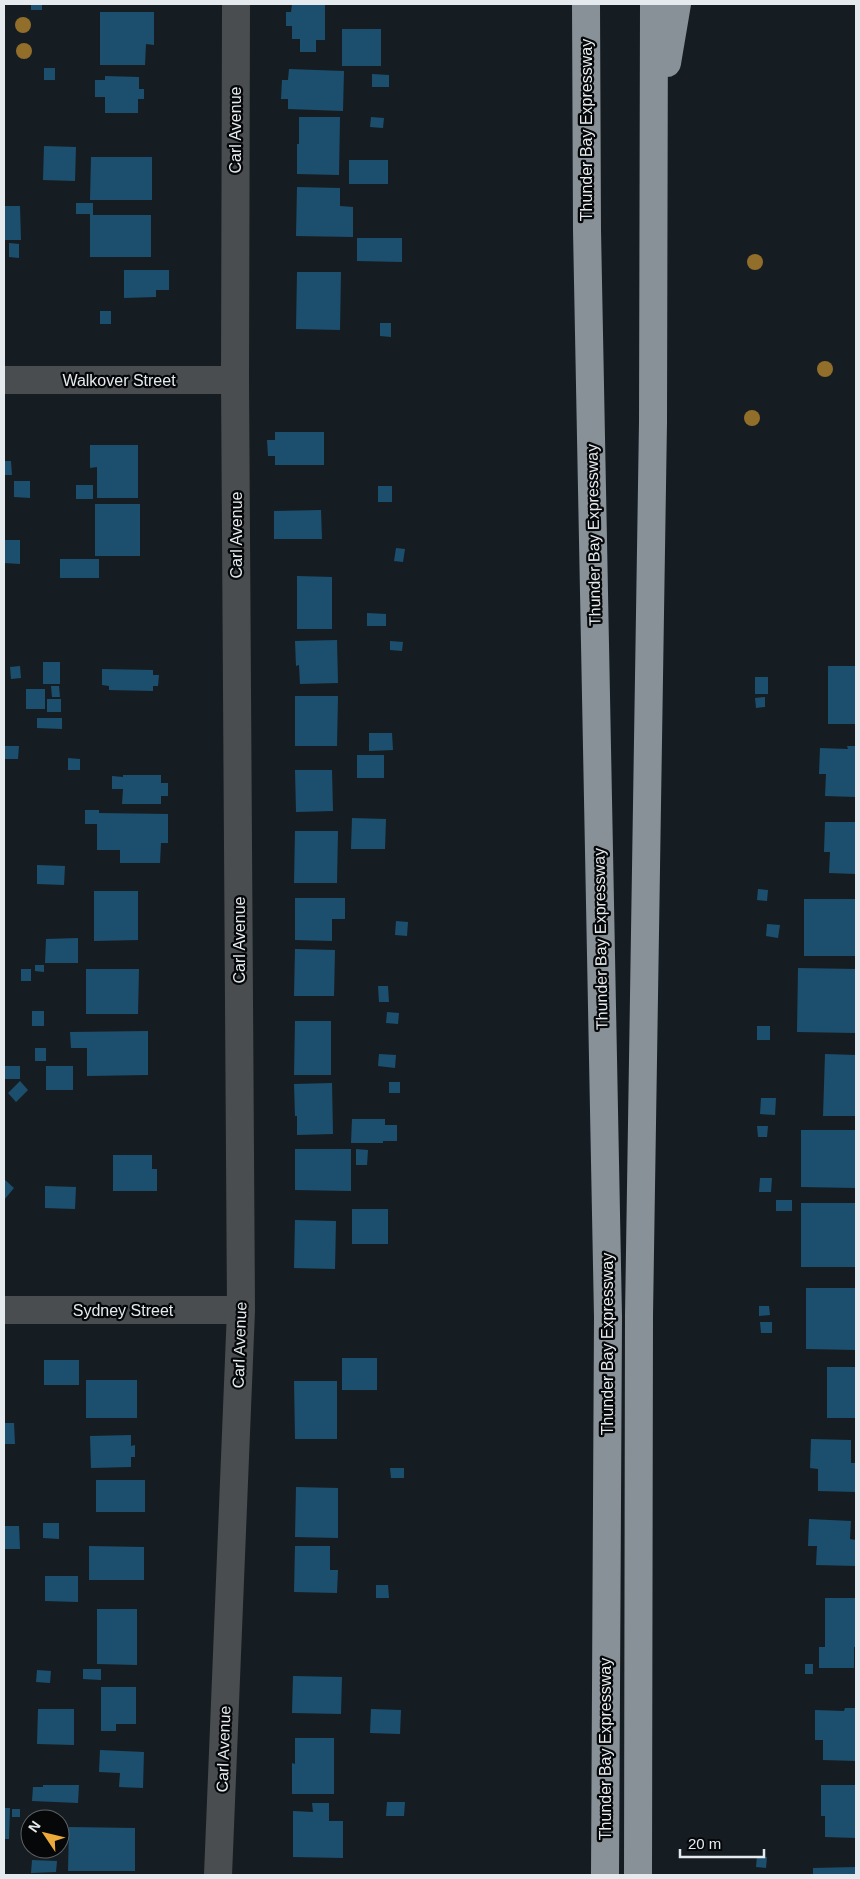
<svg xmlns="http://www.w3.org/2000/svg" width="860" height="1879" font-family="Helvetica,sans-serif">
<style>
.building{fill:#1c4f6e}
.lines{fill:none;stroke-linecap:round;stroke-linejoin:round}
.minor{stroke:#494d4f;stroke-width:28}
.highway{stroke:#889197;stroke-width:28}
.tree{fill:#926e2b}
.labels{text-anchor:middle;stroke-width:4.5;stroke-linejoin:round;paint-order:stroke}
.street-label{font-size:16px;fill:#e5eaee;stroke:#050709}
</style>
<rect width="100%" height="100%" fill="#161d22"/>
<path class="building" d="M31,4H42V10H31Z
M292,4H325V40H316V52H300V39H292V26H286V12H291Z
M100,12H154V45L146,44L145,65H100Z
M342,29H381V66H342Z
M44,68H55V80H44Z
M289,69L344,71L343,111L288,109V99H281L282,80H288Z
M372,74L389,75V87H372Z
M105,76L139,77V89H144V99H138V113H105V97H95V80H105Z
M299,117H340L339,175L297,174V144H299Z
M371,117L384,118L383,128L370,127Z
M44,146L76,147L75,181L43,180Z
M91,157H152V200H90Z
M349,160H388V184H349Z
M297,187L340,188V206L353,207V237L296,236Z
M76,203H93V215H151V257H90V214H76Z
M4,206H20L21,240H4Z
M357,238H402V262L357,261Z
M9,243L19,244V258L9,257Z
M124,270H169V290H156V297L124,298Z
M297,272H341L340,330L296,329Z
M100,311H111V324H100Z
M380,323H391V337L380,336Z
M275,432H324V465H275V456H268L267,440H275Z
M90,445H138V498H97V467L90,468Z
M4,461H11L12,475H4Z
M14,481H30V498L14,497Z
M76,485H93V499H76Z
M378,486H392V502H378Z
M95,504H140V556H95Z
M321,510L322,539H274V511Z
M4,540H20V564L4,563Z
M396,548L405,549L403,562L394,561Z
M60,559H99V578H60Z
M297,576L332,577V629H297Z
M367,613L386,614V626H367Z
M337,640L338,683L300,684L299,665L296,666L295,641Z
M390,641L403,642L402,651L390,650Z
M43,662H60V684H43Z
M20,666L21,678L11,679L10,667Z
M828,666H856V724H828Z
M102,669L153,670V675H159L158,686H153V691L109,690V686L102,685Z
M755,677H768V694H755Z
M51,686H59L60,697H52Z
M26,689H45V709H26Z
M295,696H338L337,746H295Z
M765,697V707L756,708L755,698Z
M47,699H61V712H47Z
M37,718H62V729L37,728Z
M369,733H392L393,750L369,751Z
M4,746H19L18,759H4Z
M847,746H856V797L825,796L826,774H819L820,748L848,749Z
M357,755H384V778H357Z
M68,758L80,759V770H68Z
M295,770H332L333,811L296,812Z
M123,775H161V783H168V796H161V804H122L123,789H112V776L123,777Z
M85,810H99V813L168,814V843H161L160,863H120V850H97V824H85Z
M352,818L386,819L385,849H351Z
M825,822H856V874L829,873L830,852H824Z
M295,831H338L337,883H294Z
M37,865L65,866L64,885L37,884Z
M758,889L768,890L767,901L757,900Z
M94,891H138V940L94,941Z
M295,898H345V919H332V941L295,940Z
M804,899H856V956H804Z
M396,921L408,922L407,936L395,935Z
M767,924L780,925L778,938L766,936Z
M78,938V963H45L46,939Z
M295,949L335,950L334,996H294Z
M35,965H44V972L35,971Z
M798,968L856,969V1033L797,1032Z
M21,969H31V981H21Z
M86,969H139L138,1014H86Z
M378,986H388L389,1002H379Z
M32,1011H44V1026H32Z
M387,1012L399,1013L398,1024L386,1023Z
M295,1021H331V1075H294Z
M757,1026H770V1040H757Z
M148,1031V1075L87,1076V1048H71L70,1032Z
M35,1048H46V1061H35Z
M379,1054L396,1055L395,1068L378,1066Z
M825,1054L856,1055V1116H823Z
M4,1066H20V1079H4Z
M46,1066H73V1090H46Z
M20,1081L28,1090L16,1102L8,1093Z
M389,1082H400V1093H389Z
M332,1083L333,1134L297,1135V1116H295L294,1084Z
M761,1098H776L775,1115L760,1114Z
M352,1119H385V1125H397V1141H383V1143H351Z
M757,1126H768L767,1137H758Z
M801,1130H856V1188L801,1187Z
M295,1149H351V1191L295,1190Z
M356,1149L368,1150L367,1165H356Z
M113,1155H152V1169H157V1191H113Z
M760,1178H772L771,1192H759Z
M4,1179L14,1188L4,1200Z
M45,1186L76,1187L75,1209L45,1208Z
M776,1200H792V1211H776Z
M801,1203H856V1267H801Z
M352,1209H388V1244H352Z
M295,1220L336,1221L335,1269L294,1268Z
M806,1288H856V1350L806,1349Z
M759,1306H769L770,1315L759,1316Z
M760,1322H772V1333H761Z
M342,1358H377V1390H342Z
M44,1360H79V1385H44Z
M827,1367H856V1418H827Z
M86,1380H137V1418H86Z
M294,1381H337V1439H295Z
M4,1423H14L15,1444H4Z
M131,1435V1446L135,1445V1457H131V1467L91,1468L90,1436Z
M811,1439L851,1440V1463H856V1492L818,1491V1469L810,1468Z
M390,1468H404V1478H391Z
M96,1480H145V1512H96Z
M296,1487L338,1488V1538L295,1537Z
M809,1519L851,1521L850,1539L856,1540V1566L816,1565L817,1546H808Z
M43,1523H59V1539L43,1538Z
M4,1526H19L20,1549H4Z
M89,1546L144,1547V1580H89Z
M295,1546H330V1570H338L337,1593L294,1592Z
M45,1576H78V1602L45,1601Z
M376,1585H388L389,1598H376Z
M825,1598H856V1647H854V1668H819V1647H825Z
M97,1609H137V1665L97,1664Z
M805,1664H813V1674H805Z
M83,1669H101V1680L83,1679Z
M37,1670L51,1671L50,1683L36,1682Z
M293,1676L342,1677L341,1714L292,1713Z
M101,1687H136V1724H116V1731H101Z
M845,1708H856V1761L823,1760V1740H815V1710L844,1711Z
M38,1709H74V1745L37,1744Z
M371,1709L401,1710L400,1734L370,1733Z
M295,1738H334V1794H292V1763L295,1764Z
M100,1750L144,1752L143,1788L119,1787L120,1773L99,1772Z
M43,1785H79L78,1803L32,1801L33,1787H43Z
M821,1785H856V1838L825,1837V1816H821Z
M387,1802H405L404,1816H386Z
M312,1803H329V1821H343V1858L293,1857V1811L313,1812Z
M4,1808H10L9,1839H4Z
M12,1809H20V1817H12Z
M69,1827L135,1828V1871H68Z
M757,1856L767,1857L766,1868L756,1867Z
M32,1860L57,1861L56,1872L31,1873Z
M856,1867V1875H813V1868Z"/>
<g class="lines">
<path class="minor" d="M4,380H235
M4,1310H241
M218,1875L241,1310L235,380L236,4"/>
<path class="highway" d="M586,4L587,230L608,1317L605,1875
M667,63L677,4
M638,1875L639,1315L653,422L654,4"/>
</g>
<g class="tree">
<circle cx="23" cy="25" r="8"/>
<circle cx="24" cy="51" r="8"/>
<circle cx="755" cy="262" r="8"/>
<circle cx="825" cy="369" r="8"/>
<circle cx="752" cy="418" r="8"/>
</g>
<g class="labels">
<g class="street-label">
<text transform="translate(235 130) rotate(-90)" y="6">Carl Avenue</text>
<text transform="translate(586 130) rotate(-90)" y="6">Thunder Bay Expressway</text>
<text x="119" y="386">Walkover Street</text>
<text transform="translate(236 535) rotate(-90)" y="6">Carl Avenue</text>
<text transform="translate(593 535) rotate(-91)" y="6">Thunder Bay Expressway</text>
<text transform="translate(600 939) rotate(-91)" y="6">Thunder Bay Expressway</text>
<text transform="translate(239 940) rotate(-90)" y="6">Carl Avenue</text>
<text x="123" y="1316">Sydney Street</text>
<text transform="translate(607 1344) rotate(-90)" y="6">Thunder Bay Expressway</text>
<text transform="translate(239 1345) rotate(-88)" y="6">Carl Avenue</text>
<text transform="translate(223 1749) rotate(-88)" y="6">Carl Avenue</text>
<text transform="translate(605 1749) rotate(-90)" y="6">Thunder Bay Expressway</text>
</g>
</g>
<rect width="860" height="1879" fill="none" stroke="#e5eaee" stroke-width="10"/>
<g transform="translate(45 1834) rotate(305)"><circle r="24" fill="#050709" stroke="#5f6265"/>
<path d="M0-4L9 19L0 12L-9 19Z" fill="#ebaa39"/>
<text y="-8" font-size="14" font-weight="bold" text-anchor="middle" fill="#e5eaee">N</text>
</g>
<path d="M680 1849v8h84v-8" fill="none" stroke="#e5eaee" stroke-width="2.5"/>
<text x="688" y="1849" font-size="15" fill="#e5eaee" stroke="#050709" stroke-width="4" paint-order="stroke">20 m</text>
</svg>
